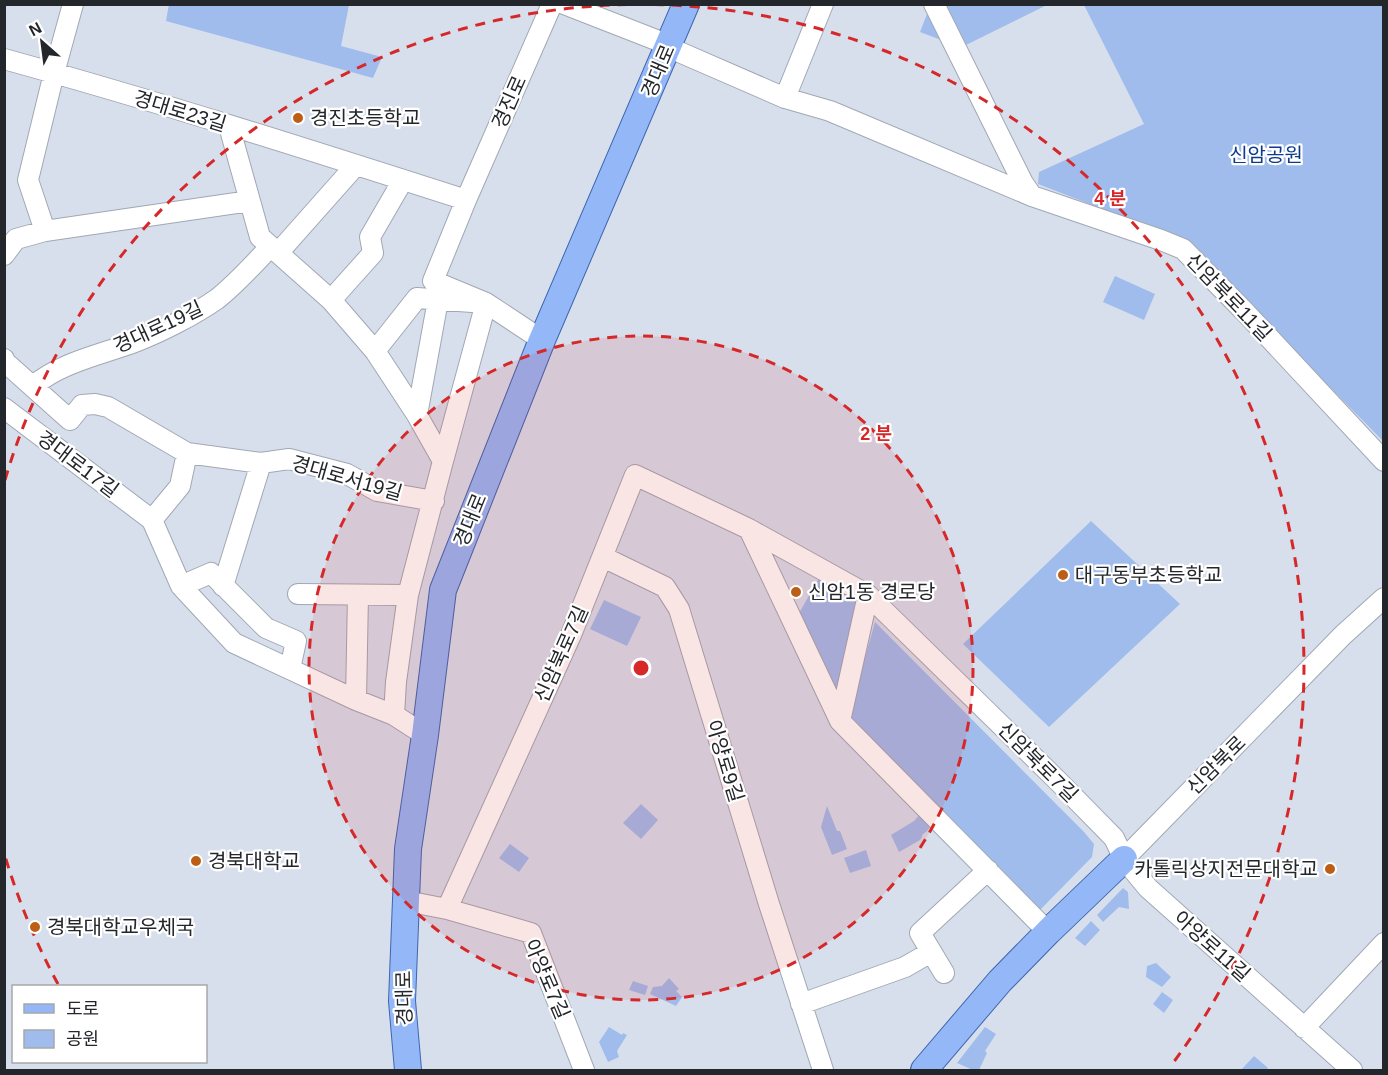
<svg xmlns="http://www.w3.org/2000/svg" width="1388" height="1075" font-family="Helvetica,'Noto Sans KR',sans-serif">
<style>
.green{fill:#a0bcec}
.lines{fill:none;stroke-linecap:round;stroke-linejoin:round}
.minor-casing{stroke:#a1a8b4;stroke-width:22}
.major-casing{stroke:#3e65ad;stroke-width:28}
.minor{stroke:#fff;stroke-width:20}
.major{stroke:#94b7f8;stroke-width:26}
.ring{fill:none;stroke:#d62828;stroke-width:3;stroke-dasharray:10 8}
.poi-dot{fill:#bd5e16;stroke:#fff;stroke-width:2}
.labels{text-anchor:middle;stroke-width:4.5;stroke-linejoin:round;paint-order:stroke}
.street-label{font-size:20px;fill:#23262a;stroke:#fff}
.poi-label{font-size:20px;fill:#23262a;stroke:#fff;text-anchor:start}
.park-label{font-size:20px;fill:#0d3a8a;stroke:#fff}
.centre{fill:#d62828;stroke:#fff;stroke-width:3}
.ring-label{font-size:18px;text-anchor:middle;font-weight:bold;fill:#d62828;stroke:#fff;stroke-width:4.5;stroke-linejoin:round;paint-order:stroke}
</style>
<rect width="100%" height="100%" fill="#d7dfec"/>
<path class="green" d="M169,4L349,5L341,46L382,57L373,78L166,21Z
M946,5H1047L966,45Z
M1084,5H1383V441L1185,241L1038,184L1039,172L1144,124Z
M927,14L941,40L920,32Z
M1115,276L1155,294L1144,320L1103,302Z
M1091,521L1180,604L1049,727L963,644Z
M819,578L862,599L838,696L798,615Z
M604,600L641,617L627,646L590,629Z
M875,622L1084,832L1094,844L1092,857L1040,910L849,715Z
M641,804L658,820L641,839L623,823Z
M827,806L837,831H840L847,849L832,855L821,827Z
M921,813L932,824L927,831L922,835V837L920,840L899,852L891,835L914,821Z
M510,844L529,858L519,872L499,858Z
M866,850L871,866L850,873L844,858Z
M1123,888L1128,892L1129,909L1119,907L1103,922L1097,915Z
M1091,921L1100,930L1085,946L1075,938Z
M1156,963L1171,977L1162,987L1146,977L1147,966Z
M669,978L679,989L676,991L682,997L676,1006L650,994L653,987L662,986Z
M633,981L648,986L645,995L629,990Z
M1162,992L1173,1000L1164,1013L1153,1004Z
M609,1027L622,1035L623,1033L627,1035L617,1051L619,1057L608,1062L599,1042Z
M985,1027L996,1034L985,1051L987,1053L979,1070H973L957,1063Z
M1254,1056L1268,1068L1266,1070H1241Z"/>
<g class="lines">
<defs>
<path id="minor" d="M564,4L669,45L677,51L785,98L830,111L1032,196L1161,240L1183,249L1246,313L1384,461
M934,4L1023,183L1032,196
M4,59C160,102 313,151 466,200L433,281L486,303L542,340
M785,98L823,4
M229,126L260,237L331,300L375,351L417,415L443,461L408,595L396,682L394,715L425,735
M466,200L552,4
M45,231L250,201
M278,253L356,165
M4,255L16,239L45,231L28,180L54,73L73,4
M331,300L373,253L370,237L403,180
M375,351L417,298L486,303L443,461
M4,359L5,362L70,420L82,405L95,404L108,407L187,453L261,463L289,459L347,474L377,491L434,501
M33,386C62,362 100,355 135,342C161,332 194,315 217,299C236,284 253,265 270,247
M4,408L152,520L181,586L234,643L356,700L394,715
M417,415L438,300
M152,520L180,486L187,453
M749,529L840,721L1048,932
M603,557L665,587L679,609L769,904L823,1070
M181,586L211,573L266,628L296,641L290,669
M223,586L261,463
M298,594L408,595
M356,700L358,595
M840,721L868,595
M1124,859L1343,635L1384,598
M406,901L447,909L531,933L584,1070
M447,909L571,635L635,475L749,529L868,595L1058,781L1114,838L1124,859L1148,888L1352,1070
M944,973L920,933L988,870
M801,1004L905,967L931,952
M1304,1028L1384,943"/>
<path id="major" d="M408,1070L402,1001L408,849L425,735L443,590L542,340L686,4
M924,1070L1000,981L1048,932L1124,859"/>
</defs>
<use href="#minor" class="minor-casing"/>
<use href="#major" class="major-casing"/>
<use href="#minor" class="minor"/>
<use href="#major" class="major"/>
</g>
<circle cx="641" cy="668" r="332" fill="#d62828" fill-opacity=".12"/>
<g class="ring">
<circle cx="641" cy="668" r="332"/>
<path d="M58 984A663 663 0 0 1 5 856M5 480A663 663 0 1 1 1170 1067"/>
</g>
<g class="poi-dot">
<circle cx="298" cy="118" r="6"/>
<circle cx="1063" cy="575" r="6"/>
<circle cx="796" cy="592" r="6"/>
<circle cx="196" cy="861" r="6"/>
<circle cx="1330" cy="869" r="6"/>
<circle cx="35" cy="927" r="6"/>
</g>
<g class="labels">
<g class="street-label">
<text transform="translate(658 71) rotate(-67)" y="7">경대로</text>
<text transform="translate(509 102) rotate(-66)" y="7">경진로</text>
<text transform="translate(180 111) rotate(17)" y="7">경대로23길</text>
<text transform="translate(1229 297) rotate(46)" y="7">신암북로11길</text>
<text transform="translate(158 327) rotate(-25)" y="7">경대로19길</text>
<text transform="translate(78 464) rotate(37)" y="7">경대로17길</text>
<text transform="translate(347 478) rotate(16)" y="7">경대로서19길</text>
<text transform="translate(470 520) rotate(-68)" y="7">경대로</text>
<text transform="translate(561 654) rotate(-66)" y="7">신암북로7길</text>
<text transform="translate(725 761) rotate(73)" y="7">아양로9길</text>
<text transform="translate(1038 762) rotate(45)" y="7">신암북로7길</text>
<text transform="translate(1216 765) rotate(-45)" y="7">신암북로</text>
<text transform="translate(1212 946) rotate(42)" y="7">아양로11길</text>
<text transform="translate(547 979) rotate(67)" y="7">아양로7길</text>
<text transform="translate(404 998) rotate(-91)" y="7">경대로</text>
</g>
<g class="poi-label">
<text x="310" y="125">경진초등학교</text>
<text x="1075" y="582">대구동부초등학교</text>
<text x="808" y="599">신암1동 경로당</text>
<text x="208" y="868">경북대학교</text>
<text x="1318" y="876" text-anchor="end">카톨릭상지전문대학교</text>
<text x="47" y="934">경북대학교우체국</text>
</g>
<g class="park-label">
<text x="1266" y="162">신암공원</text>
</g>
</g>
<circle cx="641" cy="668" r="9" class="centre"/>
<g class="ring-label">
<text x="1110" y="205">4 분</text>
<text x="876" y="440">2 분</text>
</g>
<rect width="1388" height="1075" fill="none" stroke="#23262a" stroke-width="12"/>
<rect x="12" y="985" width="195" height="78" fill="#ffffff" stroke="#a7a8aa" stroke-width="1.5"/>
<rect x="24" y="1004" width="30" height="9" fill="#94b7f8" stroke="#a7a8aa" stroke-width="1.5"/>
<text x="66" y="1015" font-size="18" fill="#23262a">도로</text>
<rect x="24" y="1030" width="30" height="18" fill="#a0bcec" stroke="#a7a8aa" stroke-width="1.5"/>
<text x="66" y="1045" font-size="18" fill="#23262a">공원</text>
<g transform="translate(42 42) rotate(332)" stroke="#ffffff" stroke-width="4.5" paint-order="stroke">
<path d="M0-4.5L10 22L0 15L-10 22Z" fill="#23262a"/>
<text y="-9" font-size="16" font-weight="bold" text-anchor="middle" fill="#23262a">N</text>
</g>
</svg>
